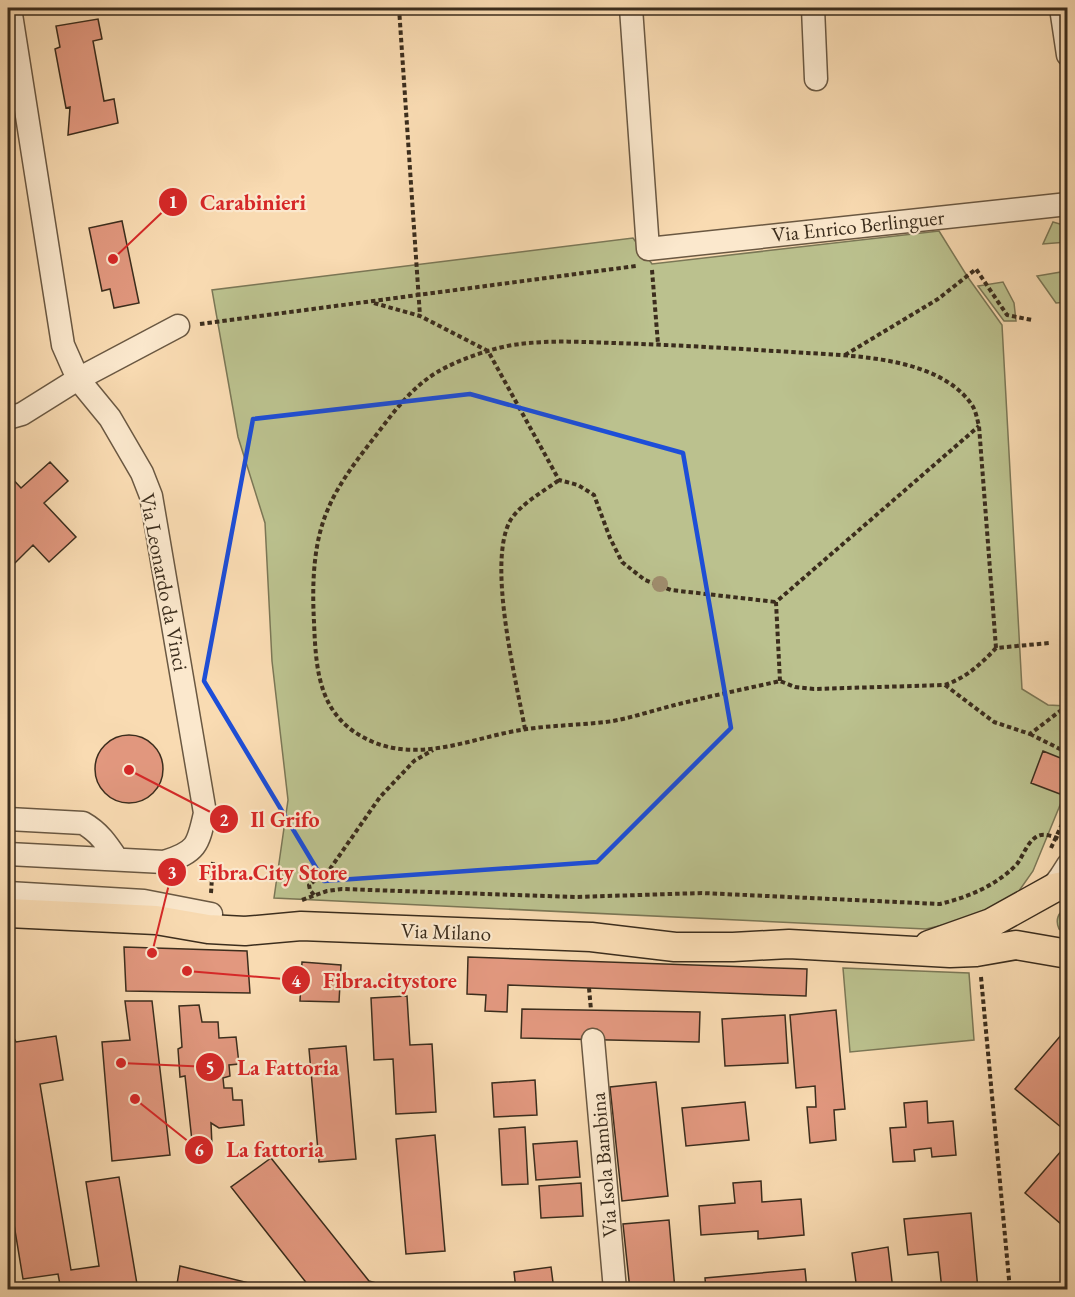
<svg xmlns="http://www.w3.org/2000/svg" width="1075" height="1297" font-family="'EB Garamond',serif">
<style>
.green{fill:#bbc18e;stroke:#7b7756;stroke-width:1.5}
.building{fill:#e2987f;stroke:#3b2d1d;stroke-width:1.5}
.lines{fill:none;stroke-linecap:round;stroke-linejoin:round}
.minor-casing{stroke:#6a5842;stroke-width:25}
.major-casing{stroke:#3b2d1d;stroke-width:31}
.path{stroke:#3b2d1d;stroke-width:4;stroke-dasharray:4.5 3;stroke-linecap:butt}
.minor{stroke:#fbe8cd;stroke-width:22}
.major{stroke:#f9dbb2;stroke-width:28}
.tree{fill:#9f8c6d}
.marked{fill:none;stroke:#1d4ed8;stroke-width:4.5;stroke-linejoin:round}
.labels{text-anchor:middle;stroke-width:4.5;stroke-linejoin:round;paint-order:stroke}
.street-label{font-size:21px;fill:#3b2d1d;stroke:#fbe8cd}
.leader{fill:none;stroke:#d62828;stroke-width:2}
.callout-dot{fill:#d62828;stroke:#fbe8cd;stroke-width:2}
.mark-label{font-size:18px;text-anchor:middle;font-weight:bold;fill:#fff}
.callout-label{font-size:22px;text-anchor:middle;font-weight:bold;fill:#d62828;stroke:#fbe8cd;stroke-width:4.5;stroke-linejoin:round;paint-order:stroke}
</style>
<rect width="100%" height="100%" fill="#f9dbb2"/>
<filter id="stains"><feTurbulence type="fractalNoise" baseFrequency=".00333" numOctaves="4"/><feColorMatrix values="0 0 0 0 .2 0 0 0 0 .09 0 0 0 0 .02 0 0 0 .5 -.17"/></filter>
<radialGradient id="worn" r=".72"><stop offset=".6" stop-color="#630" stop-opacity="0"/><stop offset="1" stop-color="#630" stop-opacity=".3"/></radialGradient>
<path class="green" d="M1053,222L1067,226V242L1043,244Z
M939,231L967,276L1002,325L1022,689L1048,705L1067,706V788L1033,871L1014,898L977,917L926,929L274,898L288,800L272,661L265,523L238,437L212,290L633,238L652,264Z
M1067,271V302L1056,303L1037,276Z
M1003,282L1014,303L1016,321H1004L978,286Z
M1063,329H1067V427Z
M1067,908V935L1059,929C1055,920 1058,912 1067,908Z
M843,968L969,973L974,1040L850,1052Z"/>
<path class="building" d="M98,19L102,39L93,41L104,101L114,99L118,123L68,135L70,107L66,108L55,49L60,47L56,26Z
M122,221L139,303L114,308L110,289L102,291L89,228Z
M50,462L68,481L44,503L76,537L49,562L33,545L15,563L8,555V474L21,488Z
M95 769a34 34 0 1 1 68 0a34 34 0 1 1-68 0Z
M1043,751L1068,761V775L1060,794L1031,783Z
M124,947L247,951L250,993L126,991Z
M468,957L807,969L806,996L508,985L507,1012L485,1011L486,995L467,994Z
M302,962L341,965L339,1002L300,1001Z
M407,996L410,1045L432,1044L436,1112L396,1114L393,1059L374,1060L371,998Z
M125,1001H152L170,1155L112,1161L102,1042L130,1040Z
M199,1005L202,1022H218L219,1038L236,1037L239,1064L229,1065L230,1076L223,1078L224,1088H232L233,1100H242L244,1125L219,1128L211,1123L212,1146L195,1147L192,1141L185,1076L180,1077L178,1049L182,1047L179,1006Z
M522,1009L700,1012L699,1042L521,1038Z
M836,1010L845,1109L834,1110L836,1140L810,1143L807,1107H816L815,1086L796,1088L790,1015Z
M785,1015L788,1063L725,1066L722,1019Z
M8,1030H10L16,1042L56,1036L63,1080L40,1084L71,1270L99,1266L86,1182L119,1177L138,1290H61L58,1274L23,1279L8,1188Z
M1062,1034L1068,1039V1133L1015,1089Z
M346,1046L356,1159L319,1162L309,1049Z
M535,1080L537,1115L494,1117L492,1083Z
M656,1082L668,1196L622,1201L610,1087Z
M927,1101L928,1123L953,1121L956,1155L932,1157L931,1148L914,1150L915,1161L893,1162L890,1128L906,1127L904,1103Z
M745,1102L749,1140L686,1146L682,1108Z
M525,1127L528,1184L502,1185L499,1129Z
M435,1135L445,1251L406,1254L396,1139Z
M577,1141L580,1177L536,1180L533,1144Z
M1068,1143V1230L1025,1193Z
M271,1158L369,1281L401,1290H312L231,1187Z
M761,1181L762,1202L801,1199L804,1235L758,1239V1231L701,1235L699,1206L735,1203L733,1183Z
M581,1183L583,1216L541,1218L539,1186Z
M971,1213L978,1290H942L938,1252L908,1255L904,1219Z
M669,1220L675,1290H630L623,1224Z
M888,1247L893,1290H857L852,1253Z
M180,1266L257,1285V1290H176Z
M551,1267L554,1290H516L514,1272Z
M805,1269L807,1290H706L705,1278Z"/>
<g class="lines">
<defs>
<path id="minor" d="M631,8L648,249L1068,204
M813,8L816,79
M1061,8L1068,55
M8,418L22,414L78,379L178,326
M8,819L83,823C99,832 107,844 117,859
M8,854L164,862C197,852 198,845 205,813L151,496L142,473L110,418L78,379L63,345L10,8
M1050,891L1061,876L1068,865
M8,893L144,901L211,914
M593,1040L615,1290"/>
<path id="major" d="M8,913L156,920L208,929L245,931L301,926L591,937L675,947H733L789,944L950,953L976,952L1016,945L1068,954
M929,945L991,923L1054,888L1068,885"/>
</defs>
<use href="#minor" class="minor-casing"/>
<use href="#major" class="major-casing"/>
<path class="path" d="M399,8L420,316
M652,270L658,344
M374,303L420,316L488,351L559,480L578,485L594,495L610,538L622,562L645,580L671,590L776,602
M200,324L636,266
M845,355L938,299L976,269L1007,315L1032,320
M996,648L979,426C977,419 976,411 972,405C940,358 858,356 807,353C743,349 678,345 614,343C583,342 551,340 520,344C493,347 449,362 427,379C404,396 388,420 370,443C354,464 338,485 328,509C313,543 312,585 314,622C316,673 319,719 373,742C424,763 476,736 527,729C555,725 585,725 613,721C634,717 655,710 675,705C710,696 745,689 780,681L795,687L814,689L945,685C967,677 980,665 996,648L1049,643
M780,681L776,602L979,426
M945,685L994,722L1030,734L1068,705
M525,729C516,680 487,564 510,521C520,504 543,492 559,480
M1030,734L1068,753
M1051,848L1068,811
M211,893L213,862
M314,895L310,890L309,885L330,869L380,797L414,761L433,750
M302,900L327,891L342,889L576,897L702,893L940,904C968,897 996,886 1017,864C1023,856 1027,843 1036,837C1045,831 1058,839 1067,842
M981,977L1010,1290
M589,988L591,1010"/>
<use href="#minor" class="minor"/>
<use href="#major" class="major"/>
</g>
<circle class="tree" cx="660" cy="584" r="8"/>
<path class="marked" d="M470,394L683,453L731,728L597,862L324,881L204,681L253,419Z"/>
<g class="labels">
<g class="street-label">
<text transform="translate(858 226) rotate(-6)" y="7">Via Enrico Berlinguer</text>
<text transform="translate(164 582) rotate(79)" y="7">Via Leonardo da Vinci</text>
<text transform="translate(446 932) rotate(2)" y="7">Via Milano</text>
<text transform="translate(604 1165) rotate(-95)" y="7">Via Isola Bambina</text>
</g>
</g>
<path class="leader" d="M113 259L173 202M129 770L224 819M152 953L172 872M187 971L296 980M121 1063L210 1067M135 1099L199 1150"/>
<g class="callout-dot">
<circle cx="113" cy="259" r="6"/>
<circle cx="129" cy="770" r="6"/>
<circle cx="152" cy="953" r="6"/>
<circle cx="187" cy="971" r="6"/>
<circle cx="121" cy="1063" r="6"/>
<circle cx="135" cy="1099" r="6"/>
<circle cx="173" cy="202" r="15"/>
<circle cx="224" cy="819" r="15"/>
<circle cx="172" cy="872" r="15"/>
<circle cx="296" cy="980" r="15"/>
<circle cx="210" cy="1067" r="15"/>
<circle cx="199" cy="1150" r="15"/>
</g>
<g class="mark-label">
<text x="173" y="208">1</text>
<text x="224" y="826">2</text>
<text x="172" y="879">3</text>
<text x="296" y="987">4</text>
<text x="210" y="1074">5</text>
<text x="199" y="1156">6</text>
</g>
<g class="callout-label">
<text x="253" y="210">Carabinieri</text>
<text x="285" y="827">Il Grifo</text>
<text x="273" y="880">Fibra.City Store</text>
<text x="390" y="988">Fibra.citystore</text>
<text x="288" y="1075">La Fattoria</text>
<text x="275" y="1157">La fattoria</text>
</g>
<rect width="1075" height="1297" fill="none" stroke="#f9dbb2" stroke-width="30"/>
<rect x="9" y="9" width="1057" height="1279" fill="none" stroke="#3b2d1d" stroke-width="3"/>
<rect x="15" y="15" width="1045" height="1267" fill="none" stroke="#3b2d1d" stroke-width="1.5"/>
<rect width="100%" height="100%" filter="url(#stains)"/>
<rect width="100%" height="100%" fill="url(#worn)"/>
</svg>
